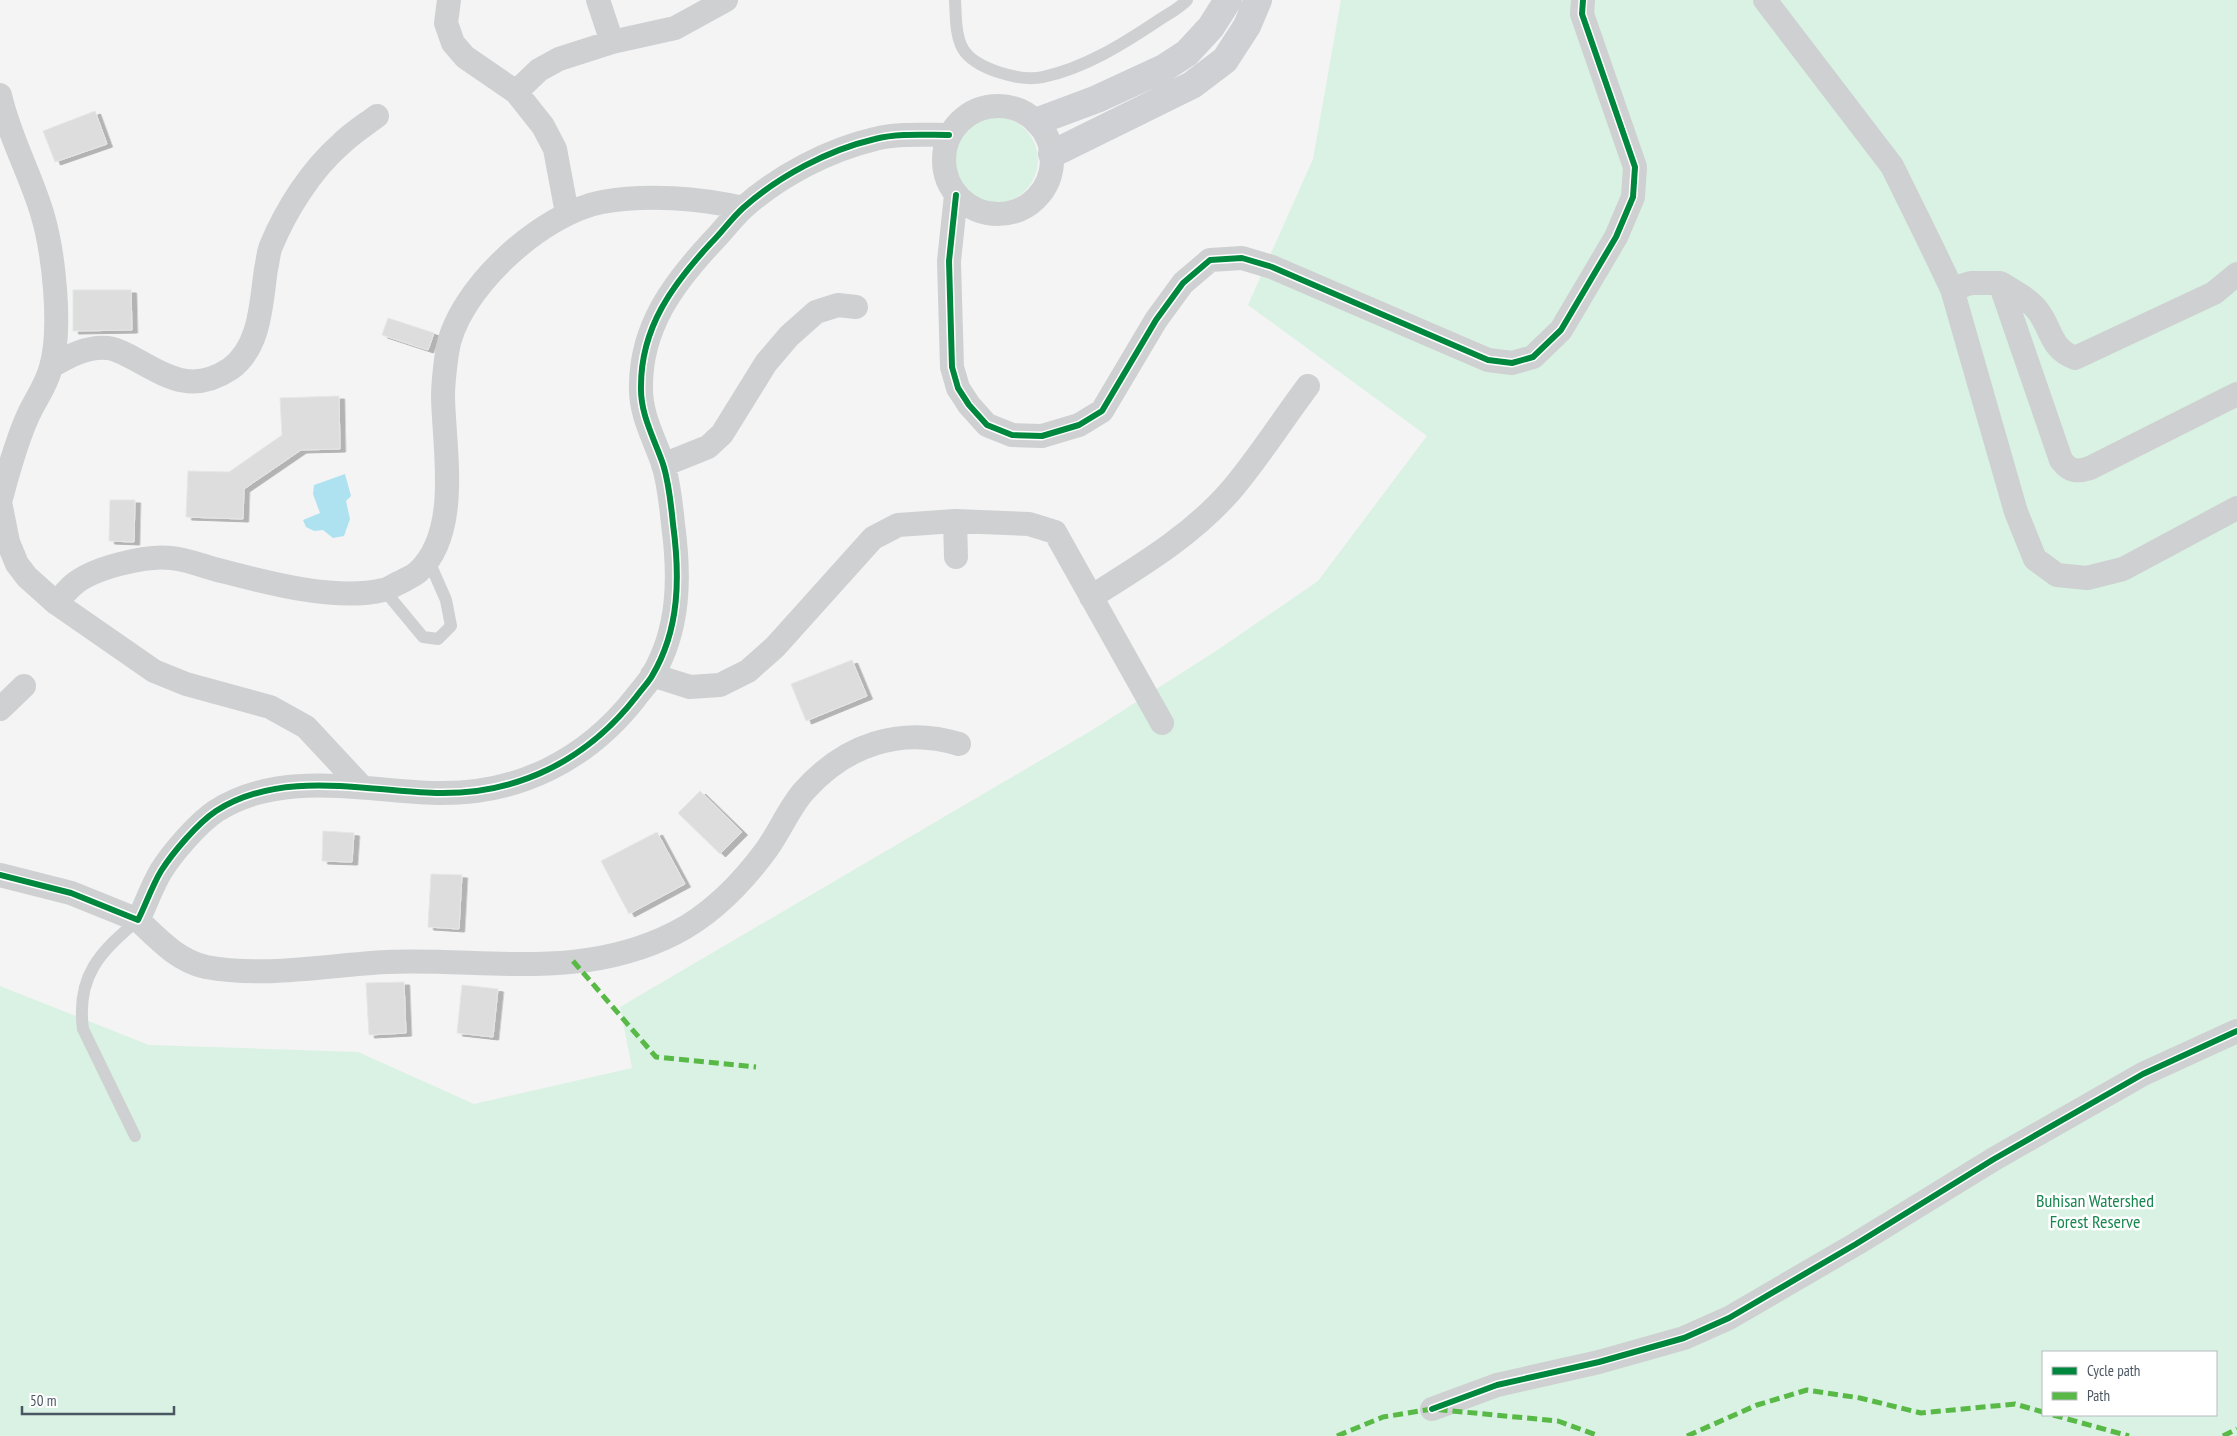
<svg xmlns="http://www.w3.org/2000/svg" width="2237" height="1436" font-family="'PT Sans Narrow',sans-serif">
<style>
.green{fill:#d9f2e3;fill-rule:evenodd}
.water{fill:#aee2f0}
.building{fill:#ddddde;stroke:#e5e6e7;filter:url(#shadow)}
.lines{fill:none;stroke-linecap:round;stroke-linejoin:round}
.lane{stroke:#ced0d2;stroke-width:12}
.street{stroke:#ced0d2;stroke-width:24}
.secondary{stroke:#ced0d4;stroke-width:28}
.quiet{stroke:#58b947;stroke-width:5;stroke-dasharray:10 5;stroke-linecap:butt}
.cycleway-casing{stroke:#fff;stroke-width:9}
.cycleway{stroke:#00873e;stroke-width:6}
.labels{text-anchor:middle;stroke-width:5;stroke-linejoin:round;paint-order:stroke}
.park-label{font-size:18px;fill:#17864f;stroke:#fff}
</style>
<defs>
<filter id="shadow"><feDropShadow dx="5.5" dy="3" stdDeviation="0" flood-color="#0004"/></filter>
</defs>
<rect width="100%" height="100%" fill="#f4f4f4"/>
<path class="green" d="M1341,0H2237V1436H0V986L149,1045L358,1052L474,1104L632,1068L620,1007L1094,729L1219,649L1318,581L1427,436L1248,305L1313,159ZM2043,1352H2216V1415H2043Z
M952 160a43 43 0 1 1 86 0a43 43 0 1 1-86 0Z"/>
<path class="water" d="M345,474L351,496L346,501L350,519L344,536L333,538L323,530L314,531L306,527L303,520L320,513L313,494L314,485Z"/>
<path class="building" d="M95,111L107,144L55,162L43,131Z
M73,290H131L132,330L73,331Z
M388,318L434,333L428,350L382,335Z
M339,396L340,449L301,450L244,489L243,519L186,517L188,471L229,472L282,435L280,398Z
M110,500H135L134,542L109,541Z
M852,660L867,696L806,721L791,684Z
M700,791L742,832L720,854L678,813Z
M323,831L354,833L352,862L322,861Z
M657,832L685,884L629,914L601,861Z
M431,874L462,875L459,929L428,927Z
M404,982L406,1033L369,1035L366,983Z
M462,985L498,989L493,1037L457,1033Z"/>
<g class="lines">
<path class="lane" d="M955,0C956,15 955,35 963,49C975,69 1021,82 1043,77C1085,68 1123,44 1159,20C1168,14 1180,8 1187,0
M384,590L423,637L438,639L451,626L446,600L428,559
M135,1136L83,1029C76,976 100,952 138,920"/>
<path class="street" d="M449,0L446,23L453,43L465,57L516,92L543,126L555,149L567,213
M598,0L612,42
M1765,0L1892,166L1928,239L1952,289L2016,512L2035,559L2057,575L2087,578L2123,569L2237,508
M516,92L539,70L559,59L612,42L675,28L726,0
M0,95C9,136 30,173 42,213C54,253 62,328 51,367C46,387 34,401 27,418C15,445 8,473 0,502
M944 160a54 54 0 1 1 108 0a54 54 0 1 1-108 0Z
M956,195L949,261L952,367L958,388L969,405L987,425L1012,435L1042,436L1079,425L1102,411L1156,320L1183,283L1210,260L1242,258L1272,267L1488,360L1512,363L1533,357L1561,330L1616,237L1633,197L1635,167L1582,14L1583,0
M2000,283C2013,291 2028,298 2038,311C2052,329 2050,349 2075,358L2214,293L2237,274
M1952,289L1971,283H2000L2061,460C2070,472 2077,472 2090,468L2237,394
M52,366C69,356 87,346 108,348C117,349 125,354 133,358C168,377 192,394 230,369C261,347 261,302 266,269C268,261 268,253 271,246C286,210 311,170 341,144C352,133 365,125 377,116
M663,465L708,447L722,434L766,363L789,336L816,312L838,305L856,307
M0,502L8,542L17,564L27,577L56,603L154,671L186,684L270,707L306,727L361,786
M955,521L1029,524L1055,532L1162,723
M1091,597C1142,565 1194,534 1233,488C1260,456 1283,419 1308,386
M56,603C62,597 67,590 73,585C92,568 146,555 171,558C185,559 200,565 214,569C261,581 334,602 383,590C389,589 395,584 401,582C406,579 413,576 418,572C461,532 444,449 443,397C443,383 445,367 447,353C455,291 542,213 602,202C647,194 699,198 743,208
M652,675L690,687L720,685L748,671L775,647L873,538L898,525L955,521L956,557
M0,709L24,686
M0,875L71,893L138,920C146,904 152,886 161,871C173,852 198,823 216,811C282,769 363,791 436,793C517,795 586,761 636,697C641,690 648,683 652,676C680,629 680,576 673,524C671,504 669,483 663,464C654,438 640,414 641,386C641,327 673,284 711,243C722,232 732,218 743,208C779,176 828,150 875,139C898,133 925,135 949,135
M138,920C158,939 178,961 206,967C266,978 327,965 387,962C486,958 581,981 675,933C712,914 742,883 767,849C780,831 789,808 804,791C845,745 900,726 959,744
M1432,1409L1497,1385L1599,1362L1684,1338L1729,1318L1856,1244L1994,1159L2143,1074L2237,1031"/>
<path class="secondary" d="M1038,121L1097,99L1164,68L1187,53L1211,27L1228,0
M1052,154L1192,85L1225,60L1247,26L1258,0"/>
<path class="quiet" d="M573,961L656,1057L756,1067
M2053,1415L2129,1436
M1337,1436L1383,1417L1432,1409L1558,1421L1599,1436
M1687,1436L1757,1405L1807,1390L1860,1398L1921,1413L2015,1404L2043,1412
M2223,1436L2237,1429"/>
<defs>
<path id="cycleway" d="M956,195L949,261L952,367L958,388L969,405L987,425L1012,435L1042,436L1079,425L1102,411L1156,320L1183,283L1210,260L1242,258L1272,267L1488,360L1512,363L1533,357L1561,330L1616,237L1633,197L1635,167L1582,14L1583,0
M0,875L71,893L138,920C146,904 152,886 161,871C173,852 198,823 216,811C282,769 363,791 436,793C517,795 586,761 636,697C641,690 648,683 652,676C680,629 680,576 673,524C671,504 669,483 663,464C654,438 640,414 641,386C641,327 673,284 711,243C722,232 732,218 743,208C779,176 828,150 875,139C898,133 925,135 949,135
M1432,1409L1497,1385L1599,1362L1684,1338L1729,1318L1856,1244L1994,1159L2143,1074L2237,1031"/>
</defs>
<use href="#cycleway" class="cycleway-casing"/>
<use href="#cycleway" class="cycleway"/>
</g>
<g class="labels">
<g class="park-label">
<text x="2095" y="1207">Buhisan Watershed<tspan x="2095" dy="21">Forest Reserve</tspan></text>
</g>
</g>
<rect x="2042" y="1351" width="175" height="65" fill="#ffffff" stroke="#b7bbc0"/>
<rect x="2052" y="1367" width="25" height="8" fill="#00873e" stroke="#b7bbc0"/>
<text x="2087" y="1376" font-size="15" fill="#4a5661">Cycle path</text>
<rect x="2052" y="1392" width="25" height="8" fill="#58b947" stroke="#b7bbc0"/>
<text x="2087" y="1401" font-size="15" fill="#4a5661">Path</text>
<path d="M22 1406v8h152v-8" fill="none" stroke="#4a5661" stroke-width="2.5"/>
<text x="30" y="1406" font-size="15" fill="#4a5661" stroke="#ffffff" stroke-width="4" paint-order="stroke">50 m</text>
</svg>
